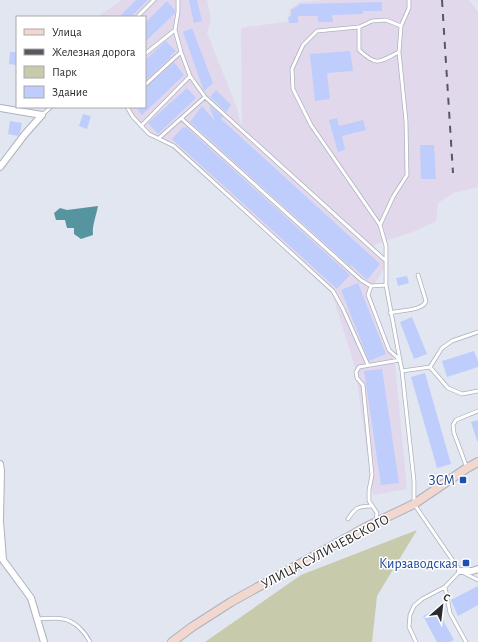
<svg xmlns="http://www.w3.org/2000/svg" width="478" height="642" font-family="'Alegreya Sans',sans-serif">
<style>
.industrial{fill:#e1d8ec}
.green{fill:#c8caac}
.water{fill:#5695a0}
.building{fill:#becdfc}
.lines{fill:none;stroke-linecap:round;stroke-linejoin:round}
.lane-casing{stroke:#aeb2bd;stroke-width:4.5}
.street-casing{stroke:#aeb2bd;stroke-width:8}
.secondary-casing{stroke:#aeb2bd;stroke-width:10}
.lane{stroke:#fff;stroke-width:3}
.street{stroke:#fff;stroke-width:6}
.secondary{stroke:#f1d7ce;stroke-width:8}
.rail{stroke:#57595f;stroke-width:2;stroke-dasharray:7 7;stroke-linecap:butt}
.transit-dot{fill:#1a4fb4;stroke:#fff;stroke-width:1.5}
.labels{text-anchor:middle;stroke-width:3;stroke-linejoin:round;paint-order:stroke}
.transit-label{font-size:14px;fill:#164399;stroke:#fff;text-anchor:end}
.street-label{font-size:14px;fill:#2a2b2f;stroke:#fff}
</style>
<rect width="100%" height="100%" fill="#e2e6f1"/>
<path class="industrial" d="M122,0H207L211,19L207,33L237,108L242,129L241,28L290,21L289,10L300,2L324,0H469L478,12V187L453,193L438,203L436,221L415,231L374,245L386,265L370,292L395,364L407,489L373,495L355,367L331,291L214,183L148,129L124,107H145V17H97Z"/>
<path class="green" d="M417,530L377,596L372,642H205L301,575Z"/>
<path class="water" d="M98,206C96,217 92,225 93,235L81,239L74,234V228H67L65,220H56L54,213L60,208L67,210Z"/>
<path class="building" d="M136,0H148L131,17H119Z
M189,0H197L202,21L194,23Z
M167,1L175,10V13L145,42V23Z
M382,2V11H363V14L332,15L333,22H318V16H298V23H289L288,17L291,16V10L301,4Z
M192,28L213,83L204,91L183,32Z
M166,41L176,51L170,56L171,57L145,81V60Z
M350,51L353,71L327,73L330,99L315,101L310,54Z
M10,52H17V65L9,64Z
M174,62L184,75L142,115L136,107H145V88Z
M187,88L196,98L158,134L148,123Z
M216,90L231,105L226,112L210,97Z
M209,105L223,117L221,119L380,264L367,280L350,264L351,267L190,122L202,106L215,121Z
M83,114L91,116L87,129L79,126Z
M337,118L339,126L363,120L366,130L342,136L345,150L338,152L329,120Z
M10,121L22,123L20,133L18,136L8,134Z
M183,127L184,128L186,127L350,275L337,289L172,139Z
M420,145H434L436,179H421Z
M407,276L409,283L398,286L396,278Z
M358,283L386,354L369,361L341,290Z
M412,317L427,354L414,359L400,322Z
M474,351L478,361V367L447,377L442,361Z
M382,369L399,483L381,485L364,371Z
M425,373L451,464L437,468L411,377Z
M478,420V441H477L471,422Z
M478,586V605L458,616L451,600Z
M437,609L454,640L450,642H437L423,616Z"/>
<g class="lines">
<defs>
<path id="lane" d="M178,0V12L175,30L181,52L190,76L205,97L386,261
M409,0V8L401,26L399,52L406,121L407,175L393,197L380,225L386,246V285L402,371L414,481V504L460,571L478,580
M137,17L154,0
M359,27V50C377,67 379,62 399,52
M145,54L175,30
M145,85L181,52
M127,107L133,117L149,134L174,146L333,291L343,309L368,365
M42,115L51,107
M182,119L361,280L371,286L386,285
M141,126L190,76
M159,138L205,97
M380,225L311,125L293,89L292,69L303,45L317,31L359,27L372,21L386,20L401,26
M371,286L368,295L389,350L400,360
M390,313C400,310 423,311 426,301L418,275
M478,332L452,341L442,348L430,367L448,388L462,394L478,391
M402,371L430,367
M467,468L454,433L453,425L456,420L478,411
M348,519C355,508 358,506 371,506
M376,520L377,513L369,501V490L372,475L363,385L357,378L356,372L359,367L400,360
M445,587L450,613L466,642
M37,619C45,619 55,617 63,619C75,621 85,632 90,642
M416,642L409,627L410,615L414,606L422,599L445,587L460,571"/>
<path id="street" d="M0,108L42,115
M0,167L25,134L42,115
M0,464L1,471L0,519
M0,521L3,560L31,598L44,642
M460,571H472L478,569"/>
<path id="secondary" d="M172,642L192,627L231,602L366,527L414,504L467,468L478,462"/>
</defs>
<use href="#lane" class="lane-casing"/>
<use href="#street" class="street-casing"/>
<use href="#secondary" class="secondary-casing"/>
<use href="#lane" class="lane"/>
<use href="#street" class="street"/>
<use href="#secondary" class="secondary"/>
<path class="rail" d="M442,0L453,173"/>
</g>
<g class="transit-dot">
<rect x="459" y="476" width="8" height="8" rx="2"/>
<rect x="462" y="559" width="8" height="8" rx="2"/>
</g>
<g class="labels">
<g class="transit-label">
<text x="455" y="485">ЗСМ</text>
<text x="458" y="568">Кирзаводская</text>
</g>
<g class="street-label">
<text transform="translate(325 551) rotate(-28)" y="5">УЛИЦА СУЛИЧЕВСКОГО</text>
</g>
</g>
<rect x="16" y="16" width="130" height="92" fill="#ffffff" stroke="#aaaaac"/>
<rect x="24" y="29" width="20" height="6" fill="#f1d7ce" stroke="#aaaaac"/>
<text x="52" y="36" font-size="12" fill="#2a2b2f">Улица</text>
<rect x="24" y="49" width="20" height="6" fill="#57595f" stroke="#aaaaac"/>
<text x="52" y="56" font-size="12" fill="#2a2b2f">Железная дорога</text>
<rect x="24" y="66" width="20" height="12" fill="#c8caac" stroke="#aaaaac"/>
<text x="52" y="76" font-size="12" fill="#2a2b2f">Парк</text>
<rect x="24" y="86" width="20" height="12" fill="#becdfc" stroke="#aaaaac"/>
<text x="52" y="96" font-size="12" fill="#2a2b2f">Здание</text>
<g transform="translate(442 606) rotate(28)" stroke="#ffffff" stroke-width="3" paint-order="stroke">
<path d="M0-3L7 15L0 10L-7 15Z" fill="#2a2b2f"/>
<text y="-6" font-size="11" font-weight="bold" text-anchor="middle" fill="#2a2b2f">С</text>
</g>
</svg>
